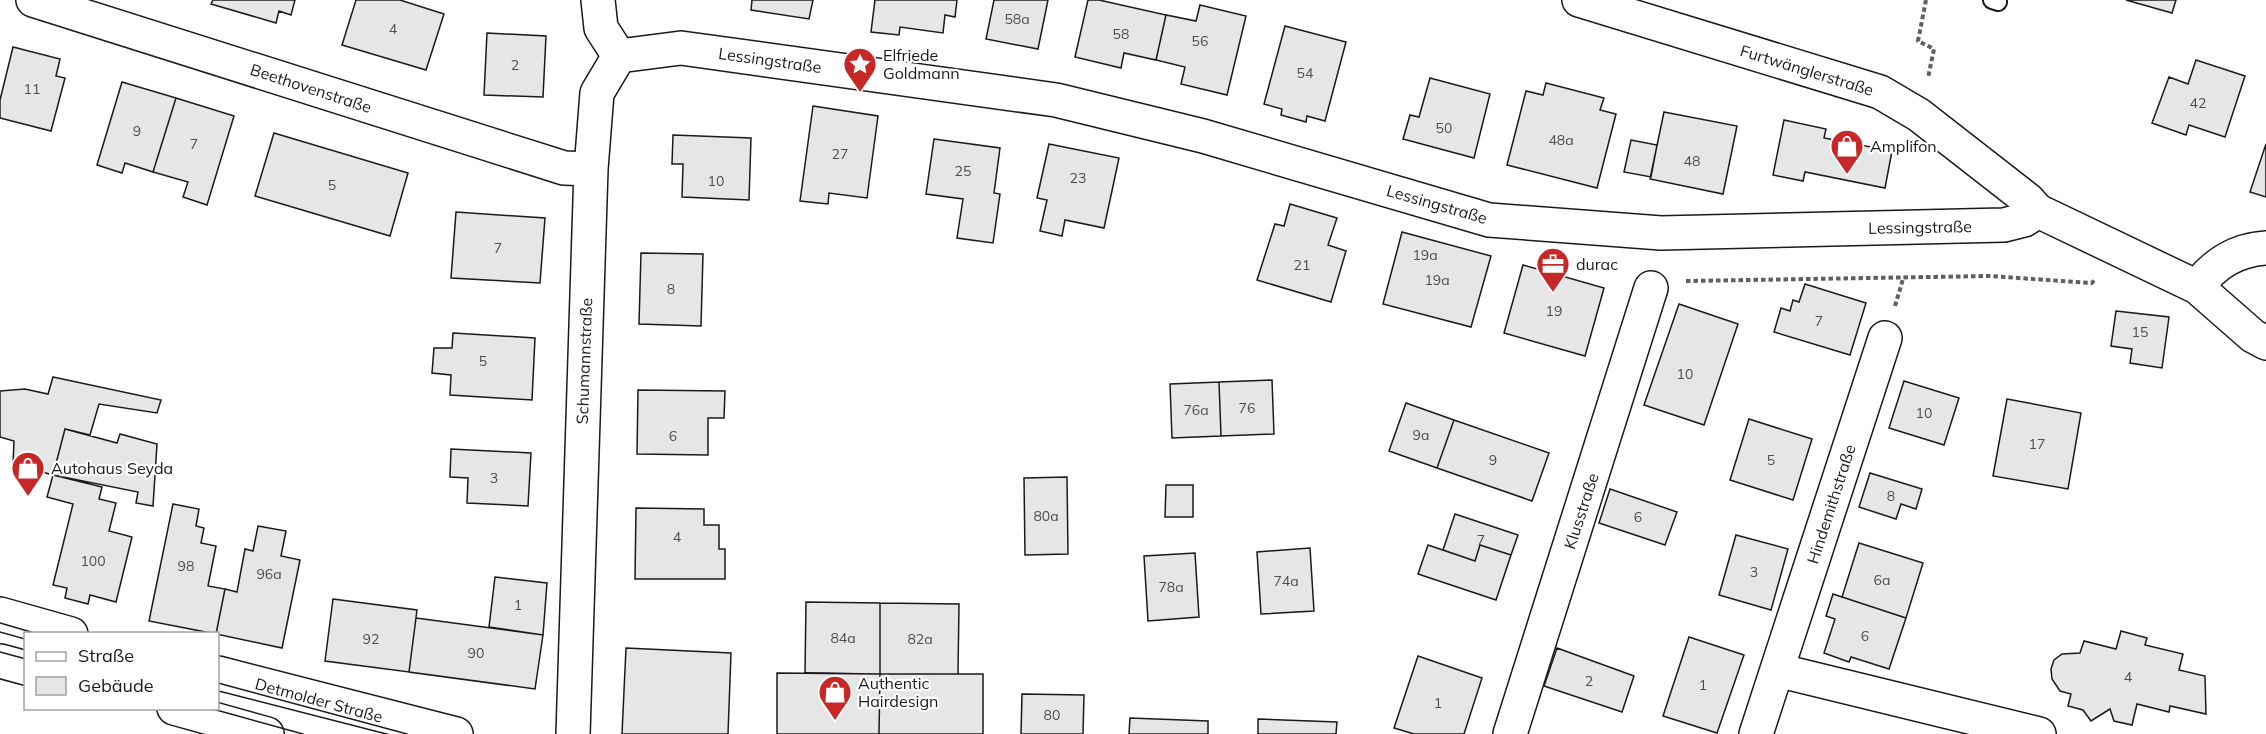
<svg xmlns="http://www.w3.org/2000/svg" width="2266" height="734" font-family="Mulish,sans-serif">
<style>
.building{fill:#e6e6e6;stroke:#1a1a1a;stroke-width:1.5}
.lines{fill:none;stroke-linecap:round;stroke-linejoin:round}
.lane-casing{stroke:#1a1a1a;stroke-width:20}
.street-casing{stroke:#1a1a1a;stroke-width:36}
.primary-casing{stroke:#1a1a1a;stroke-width:36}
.path{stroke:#5f5f5f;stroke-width:4;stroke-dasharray:4.5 3;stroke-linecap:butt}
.lane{stroke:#fff;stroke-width:16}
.street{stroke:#fff;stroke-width:33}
.primary{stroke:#fff;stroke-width:33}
.tram{stroke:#1a1a1a;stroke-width:1.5}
.labels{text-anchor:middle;stroke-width:4.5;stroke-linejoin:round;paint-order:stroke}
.number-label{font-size:14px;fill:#4d4d4d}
.poi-label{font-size:16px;fill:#1a1a1a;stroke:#fff;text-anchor:start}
.street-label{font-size:16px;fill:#1a1a1a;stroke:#fff}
</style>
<rect width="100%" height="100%" fill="#fff"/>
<path class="building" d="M213,0H295L291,15L279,11L276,23L211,4Z
M356,0H400L444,14L426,70L342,45Z
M752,0H813L809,19L751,10Z
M875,0H957L955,17L945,15L943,33L900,27L899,35L871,32Z
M994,0H1048L1038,49L986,39Z
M1088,0H1099L1166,15L1156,60L1124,53L1121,68L1075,57Z
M2126,0H2176L2172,13Z
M1200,5L1246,16L1227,95L1181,84L1185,67L1156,60L1166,15L1196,21Z
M1285,26L1346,42L1325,121L1307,116L1306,122L1281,115L1282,109L1264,104Z
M487,33L546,36L543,97L484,95Z
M13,47L60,59L56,76L65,78L51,131L0,118V100Z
M2196,60L2245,76L2225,137L2189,125L2186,135L2152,123L2169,77L2188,84Z
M1430,78L1490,94L1474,158L1403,139L1410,115L1419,117Z
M122,82L176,98L153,172L125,163L122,173L97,165Z
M1546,83L1604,98L1600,110L1616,114L1597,188L1507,165L1526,91L1543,95Z
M176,98L234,116L207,205L183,197L188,182L153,172Z
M813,106L878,116L867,198L829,193L828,204L800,201Z
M1664,112L1737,126L1723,194L1650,179Z
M1784,120L1826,129L1824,138L1892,151L1885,188L1805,172L1803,181L1773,175Z
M274,133L408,173L390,236L255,196Z
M673,135L751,138L749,200L682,197L683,164H672Z
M934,139L1000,148L994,193L1000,194L993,243L957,238L963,199L926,194Z
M1631,140L1657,145L1651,177L1624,172Z
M1049,144L1119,158L1104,228L1065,220L1062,236L1040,231L1047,200L1037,198Z
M2266,144V197L2250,192Z
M1290,204L1337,218L1328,245L1346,251L1331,302L1257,280L1275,224L1284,226Z
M456,212L545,218L540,283L451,278Z
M1402,232L1491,256L1471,327L1383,304Z
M641,253L703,254L701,326L639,324Z
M1523,265L1604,288L1585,356L1504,333Z
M1805,284L1866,303L1850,355L1774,332L1781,308L1790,311L1793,300L1799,302Z
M1679,304L1738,324L1704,425L1644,405Z
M2116,311L2169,317L2162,368L2130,363L2132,349L2111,346Z
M453,333L535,338L532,400L450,395L451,375L432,373L434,348H452Z
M53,377L161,400L157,413L99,404L90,435L65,429L53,475L13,464L14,441L0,437V391L25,389L48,394Z
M1272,380L1274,434L1221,436L1219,382Z
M1904,381L1959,398L1944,445L1889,428Z
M1219,382L1221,436L1172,438L1170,384Z
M638,390L725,391L724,418H708V455L637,454Z
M2007,399L2081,413L2068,489L1993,476Z
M1406,403L1454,420L1437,468L1389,451Z
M1749,419L1812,439L1793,500L1730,480Z
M1454,420L1549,453L1532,501L1437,468Z
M65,429L117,443L120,434L157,444L153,506L136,503L138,492L53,475Z
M451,449L531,453L528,506L467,503L468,478L450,477Z
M1870,473L1922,489L1916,509L1901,504L1896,519L1859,507Z
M53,475L102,487L99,499L116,503L109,531L132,537L116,602L90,595L88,604L65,598L67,588L53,585L73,504L47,497Z
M1067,477L1068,554L1025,555L1024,478Z
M1166,485H1193V517H1165Z
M1610,489L1677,512L1665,545L1599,523Z
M173,504L199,509L196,526L204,528L201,543L216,546L208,586L225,589L216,634L149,621Z
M636,508L704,509V525H719V549H725V579H635Z
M1455,514L1518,535L1511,555L1480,545L1475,561L1443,550Z
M258,526L286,531L281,556L300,560L282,648L216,634L225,589L237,592L245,549L253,551Z
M1736,535L1788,549L1771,610L1719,595Z
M1859,543L1923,563L1906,618L1842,597Z
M1428,545L1475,561L1480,545L1511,555L1496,600L1418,574Z
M1310,548L1314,611L1261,614L1257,552Z
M1195,553L1199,617L1148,621L1144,556Z
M495,577L547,583L543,635L489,627Z
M1833,594L1906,618L1889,669L1851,657L1849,662L1824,653L1835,619L1826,616Z
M333,599L417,610L409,672L325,661Z
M806,602L880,603V674L805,673Z
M880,603L959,604L958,674H880Z
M416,618L543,635L535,689L409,672Z
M2121,631L2147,638L2145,645L2183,654L2179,670L2205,676L2206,714L2170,706L2169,712L2137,704L2132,725L2114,721L2110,709L2091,721L2083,710L2068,706L2071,694L2060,691L2052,679L2051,669L2054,660L2062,654L2080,653L2084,641L2116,649Z
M1689,637L1744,655L1717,733L1663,716Z
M626,648L731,653L728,734H622Z
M1557,648L1634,676L1622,712L1544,686Z
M1418,656L1482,678L1464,734H1414L1394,728Z
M777,673L880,674L879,734H777Z
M880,674H983V734H879Z
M1022,694L1084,695L1083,734H1021Z
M1130,718L1208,721V734H1129Z
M1258,719L1337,722L1336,734H1258Z"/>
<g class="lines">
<defs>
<path id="lane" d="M1992,0L1998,2"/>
<path id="street" d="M33,0L564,168L591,169
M598,0L601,28L619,56
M1579,0L1880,92L1919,115L2028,200L2038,211L2197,287L2253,336L2266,343
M619,56L681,48L1056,100L1203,136L1489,220L1661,233L2004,225L2024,220L2038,211
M2197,287C2215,263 2236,250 2266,248
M1777,670L2039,734
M573,734L591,169L597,93L619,56
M1510,734L1651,288
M1756,734L1885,338"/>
<path id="primary" d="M0,614L71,634
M0,661L26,668
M218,673L456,734
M174,708L267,734"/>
</defs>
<use href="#lane" class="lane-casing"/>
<use href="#street" class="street-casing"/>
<use href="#primary" class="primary-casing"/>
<path class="path" d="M1926,0L1918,41L1934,49L1928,78
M1686,281L1989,276L2092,283L2095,279
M1895,306L1903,279"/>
<use href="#lane" class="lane"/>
<use href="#street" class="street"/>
<use href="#primary" class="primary"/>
<path class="tram" d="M0,623L38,634
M0,652L26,659
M218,683L407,734
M209,708L303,734"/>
</g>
<defs>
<symbol id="sight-pin" viewBox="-11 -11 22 30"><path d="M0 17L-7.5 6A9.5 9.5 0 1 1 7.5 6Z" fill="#c62828" stroke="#fff"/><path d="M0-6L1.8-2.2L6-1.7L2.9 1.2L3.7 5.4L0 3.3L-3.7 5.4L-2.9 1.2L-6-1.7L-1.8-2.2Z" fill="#fff"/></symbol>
<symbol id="shop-pin" viewBox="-11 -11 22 30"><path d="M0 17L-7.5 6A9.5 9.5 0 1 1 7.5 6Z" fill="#c62828" stroke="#fff"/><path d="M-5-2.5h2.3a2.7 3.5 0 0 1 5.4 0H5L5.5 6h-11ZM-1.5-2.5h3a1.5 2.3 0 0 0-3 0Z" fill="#fff"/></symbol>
<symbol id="office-pin" viewBox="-11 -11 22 30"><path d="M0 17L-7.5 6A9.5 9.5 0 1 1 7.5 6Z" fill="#c62828" stroke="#fff"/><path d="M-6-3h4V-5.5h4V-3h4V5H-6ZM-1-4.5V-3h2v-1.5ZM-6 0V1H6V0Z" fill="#fff"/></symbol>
</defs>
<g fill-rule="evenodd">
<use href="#sight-pin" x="841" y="45" width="38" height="52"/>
<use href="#shop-pin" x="1828" y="127" width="38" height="52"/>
<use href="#office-pin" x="1534" y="245" width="38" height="52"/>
<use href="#shop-pin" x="9" y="449" width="38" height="52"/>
<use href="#shop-pin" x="816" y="673" width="38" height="52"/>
</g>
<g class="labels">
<g class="number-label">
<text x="1017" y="24">58a</text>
<text x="393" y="34">4</text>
<text x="1121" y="39">58</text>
<text x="1200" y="46">56</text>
<text x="515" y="70">2</text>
<text x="1305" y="78">54</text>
<text x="32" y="94">11</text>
<text x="2198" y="108">42</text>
<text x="1444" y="133">50</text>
<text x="137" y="136">9</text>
<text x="1561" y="145">48a</text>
<text x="194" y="149">7</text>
<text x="840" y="159">27</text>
<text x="1692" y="166">48</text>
<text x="963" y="176">25</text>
<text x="1078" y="183">23</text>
<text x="716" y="186">10</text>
<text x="332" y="190">5</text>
<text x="498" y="253">7</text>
<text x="1425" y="260">19a</text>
<text x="1302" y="270">21</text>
<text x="1437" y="285">19a</text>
<text x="671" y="294">8</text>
<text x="1554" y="316">19</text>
<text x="1819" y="326">7</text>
<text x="2140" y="337">15</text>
<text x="483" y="366">5</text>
<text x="1685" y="379">10</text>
<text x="1247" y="413">76</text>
<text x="1196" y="415">76a</text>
<text x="1924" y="418">10</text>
<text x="1421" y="440">9a</text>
<text x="673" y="441">6</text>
<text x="2037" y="449">17</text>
<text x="1493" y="465">9</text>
<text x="1771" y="465">5</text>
<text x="494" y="483">3</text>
<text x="1891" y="501">8</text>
<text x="1046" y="521">80a</text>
<text x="1638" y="522">6</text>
<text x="677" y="542">4</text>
<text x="1481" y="545">7</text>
<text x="93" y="566">100</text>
<text x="186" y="571">98</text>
<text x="1754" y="577">3</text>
<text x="269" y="579">96a</text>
<text x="1882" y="585">6a</text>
<text x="1286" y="586">74a</text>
<text x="1171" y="592">78a</text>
<text x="518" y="610">1</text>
<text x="1865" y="641">6</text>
<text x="843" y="643">84a</text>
<text x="371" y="644">92</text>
<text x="920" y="644">82a</text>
<text x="476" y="658">90</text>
<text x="2128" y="682">4</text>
<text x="1589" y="686">2</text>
<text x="1703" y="690">1</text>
<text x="1438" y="708">1</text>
<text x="1052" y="720">80</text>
</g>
<g class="poi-label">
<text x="883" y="61">Elfriede<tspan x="883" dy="18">Goldmann</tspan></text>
<text x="1870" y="152">Amplifon</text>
<text x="1576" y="270">durac</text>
<text x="51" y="474">Autohaus Seyda</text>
<text x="858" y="689">Authentic<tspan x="858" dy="18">Hairdesign</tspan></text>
</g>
<g class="street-label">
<text transform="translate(770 60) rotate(8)" y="6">Lessingstraße</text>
<text transform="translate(1807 70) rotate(17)" y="6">Furtwänglerstraße</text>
<text transform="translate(311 88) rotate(18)" y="6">Beethovenstraße</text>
<text transform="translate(1437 204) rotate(16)" y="6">Lessingstraße</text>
<text transform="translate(1920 227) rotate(-1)" y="6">Lessingstraße</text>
<text transform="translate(584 361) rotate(-88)" y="6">Schumannstraße</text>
<text transform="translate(1831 504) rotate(-72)" y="6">Hindemithstraße</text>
<text transform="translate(1581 511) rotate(-72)" y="6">Klusstraße</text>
<text transform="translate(319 700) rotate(15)" y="6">Detmolder Straße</text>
</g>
</g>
<rect x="24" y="632" width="195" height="78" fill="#ffffff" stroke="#a3a3a3" stroke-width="1.5"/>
<rect x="36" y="652" width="30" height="9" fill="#ffffff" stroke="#a3a3a3" stroke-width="1.5"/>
<text x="78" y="662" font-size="18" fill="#1a1a1a">Straße</text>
<rect x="36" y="677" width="30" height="18" fill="#e6e6e6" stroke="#a3a3a3" stroke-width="1.5"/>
<text x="78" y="692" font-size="18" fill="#1a1a1a">Gebäude</text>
</svg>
